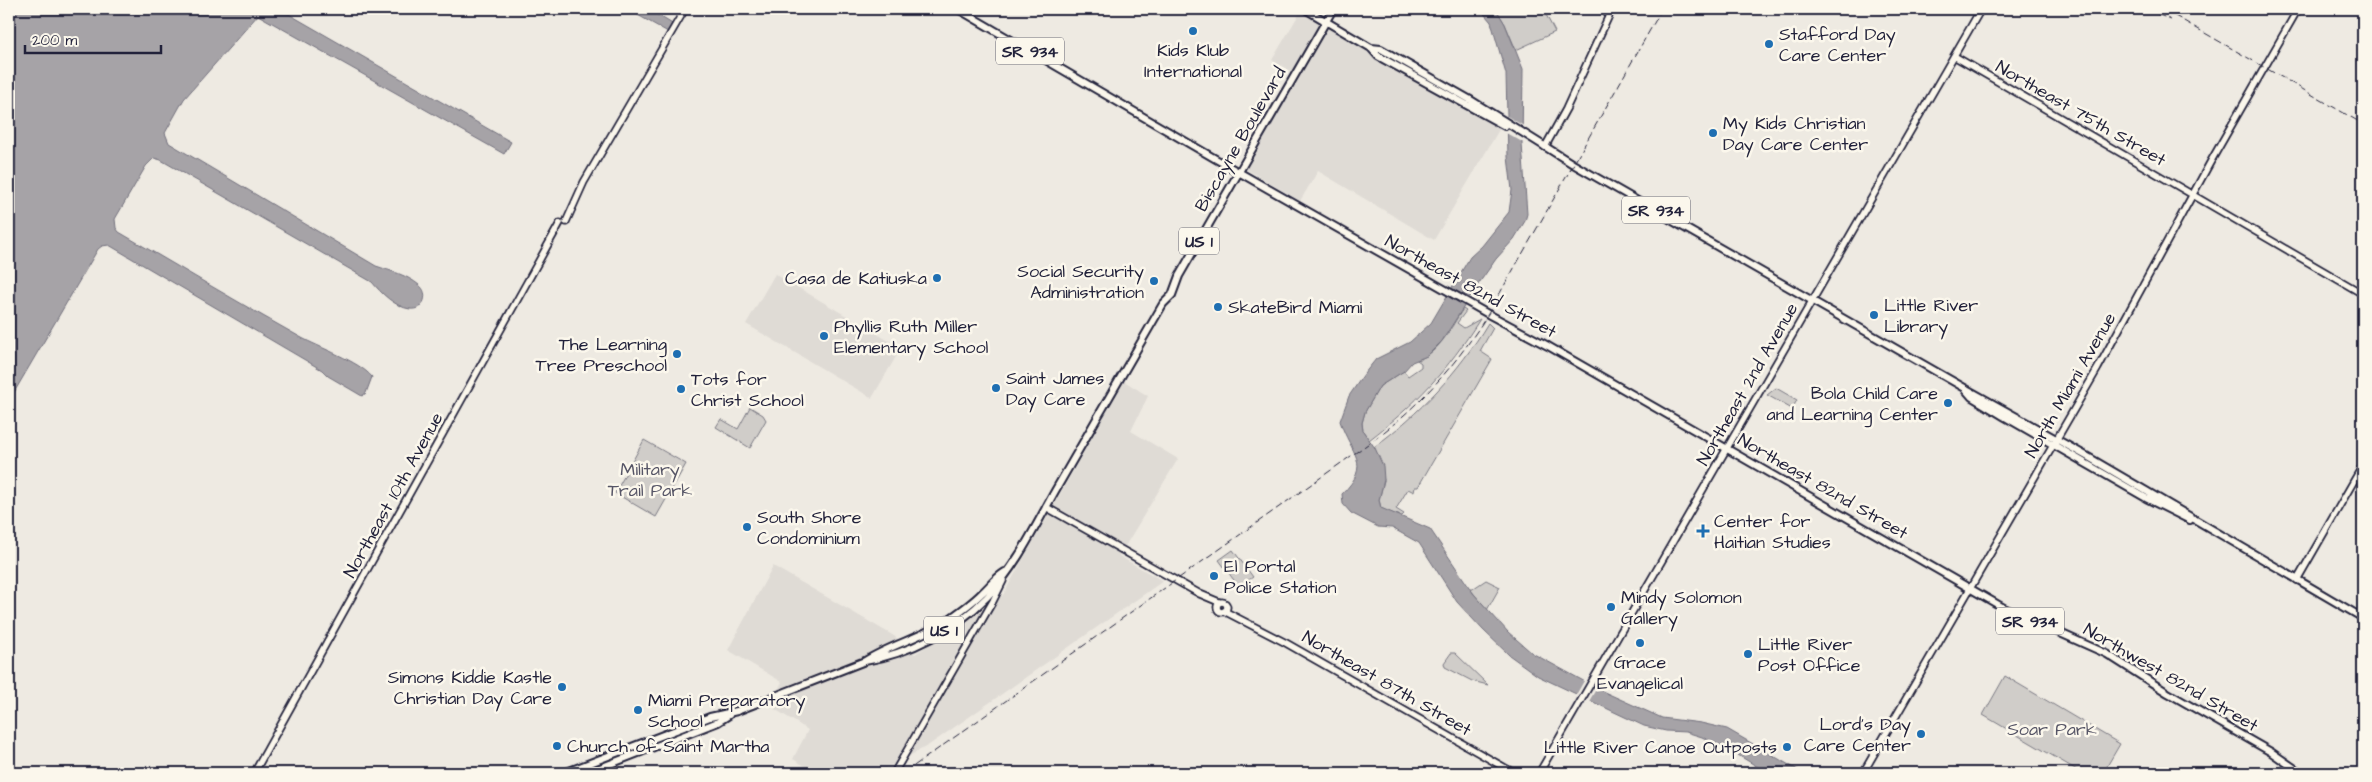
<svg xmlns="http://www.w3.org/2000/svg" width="2372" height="782" font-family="'Architects Daughter',sans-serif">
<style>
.built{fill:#dfdbd5}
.green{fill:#d0cdc9;stroke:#797882}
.water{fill:#a6a3a7;stroke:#716f7c}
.pier{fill:#eeeae2}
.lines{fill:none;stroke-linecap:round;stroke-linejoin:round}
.secondary-casing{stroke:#22223b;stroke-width:9}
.primary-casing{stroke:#22223b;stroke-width:10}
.secondary{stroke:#fbf7ec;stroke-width:5.5}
.primary{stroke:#fbf7ec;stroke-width:6}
.rail{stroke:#22223b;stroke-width:1;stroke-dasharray:8 4;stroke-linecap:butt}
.poi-dot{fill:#1f6fb2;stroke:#fbf7ec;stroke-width:2}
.labels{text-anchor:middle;stroke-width:5;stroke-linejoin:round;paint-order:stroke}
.shield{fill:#fbf7ec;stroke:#636270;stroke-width:1}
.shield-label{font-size:16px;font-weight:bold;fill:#22223b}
.poi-label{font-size:18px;fill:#22223b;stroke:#fbf7ec;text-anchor:start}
.street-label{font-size:18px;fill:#22223b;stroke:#fbf7ec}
.park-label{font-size:18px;fill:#565566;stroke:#fbf7ec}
</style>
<rect width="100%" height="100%" fill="#eeeae2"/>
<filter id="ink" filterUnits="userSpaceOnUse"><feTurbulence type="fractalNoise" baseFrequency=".02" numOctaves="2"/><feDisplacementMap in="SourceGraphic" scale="10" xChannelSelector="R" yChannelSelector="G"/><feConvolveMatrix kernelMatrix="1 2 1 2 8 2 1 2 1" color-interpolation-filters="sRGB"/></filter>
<g filter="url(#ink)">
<path class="built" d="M1302,9H1329L1321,24L1500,128L1434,240L1318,171L1300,201L1246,169L1299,76L1272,60Z
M775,274L901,348L872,398L746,324Z
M1124,381L1148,396L1131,431L1178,459L1119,556L1163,581L929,745L879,773H817L793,759L808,730L770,706L782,682L728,650L773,566L894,636L915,654L1003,595Z"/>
<path class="green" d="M1496,9H1543L1555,32L1516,50L1505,24Z
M1463,309L1466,311L1457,323L1464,328L1480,319C1447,371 1417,403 1369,440L1363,431L1362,423L1365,412L1380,386L1404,371L1408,376L1421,367V363L1417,360C1439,354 1451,327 1463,309Z
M1488,323L1493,328L1480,351L1492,359L1491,361L1418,487H1415L1414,492L1408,489L1396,509L1404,514L1402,516L1388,512L1381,508L1379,500L1384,480L1374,447C1420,413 1458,373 1488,323Z
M1776,388L1797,400L1792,409L1767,395Z
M750,407L763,415L766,420L750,448L716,427L721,419L738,429Z
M644,440L686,464L656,517L615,493Z
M1233,550L1253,577L1239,587L1219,560Z
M1486,580L1500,587L1487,610L1471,590Z
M1451,653H1455L1488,685L1472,681L1445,667L1444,663Z
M2005,676L2120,744L2103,773H2082L1983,715Z"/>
<path class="water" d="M9,9H280L511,142L504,154L258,15L184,99L165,133L169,143L376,266C391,271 407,275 419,285C430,293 424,311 410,309C395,307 381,293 372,282L161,160L154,158L146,166L115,219L116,228L119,232C179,267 239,303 300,337C320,348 359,361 372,377L366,393L362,396L328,376L322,370L109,245L102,246L98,249L9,401Z
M627,9H648L674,25L671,31L668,32Z
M1480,9H1496L1505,24L1523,69L1522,144L1527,214L1525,221L1514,239L1496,259L1477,286L1442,341L1427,356L1412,362L1404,371L1380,386L1365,412L1362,423L1363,431L1375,448L1383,466L1384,480L1379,500L1381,508L1430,529L1473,593L1508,632L1532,653L1602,691L1662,718L1701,723L1727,729L1803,773H1768L1738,755L1702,737L1686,732L1666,731L1644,726L1538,676L1509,655L1483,630L1457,602L1419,543L1392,528L1378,527L1351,513L1343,504L1342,494C1373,463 1351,455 1340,421L1349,396L1364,374L1376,359L1410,342L1431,323L1470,257L1482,246L1509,212L1512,190L1508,157L1506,74L1491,22Z"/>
<path class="pier" d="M1507,116L1524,126V143L1506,133Z
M1585,679L1598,686L1588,703L1576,695Z"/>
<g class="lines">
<defs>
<path id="secondary" d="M1954,56L2363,294
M1545,147L1566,109L1612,9
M566,222L584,182L685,9
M1046,507L1200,594L1219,602
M2297,580L2363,465
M1217 607a5 5 0 1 1 10 0a5 5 0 1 1-10 0Z
M1224,611L1286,643L1514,773
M254,773L560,223
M879,773H884
M894,773L993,601L1003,581
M1539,773L1981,9
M1863,773L2098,368L2211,161L2298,9"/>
<path id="primary" d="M958,9L1214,158L1488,314L1548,346L2004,608L2107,654L2168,693L2271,752L2301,773
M1305,9L1371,48L1378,56L1505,126
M1371,48L1381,49L1469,99L1573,164L1963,387L2090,458L2363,618
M1966,390L1972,397L2005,417L2146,498L2190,520
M865,661C909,654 956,629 987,597C1016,567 1035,527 1055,491C1091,429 1127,367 1163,304L1172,295L1179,276L1333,9
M564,773L710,717L737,711L865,661C890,645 920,638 945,622C958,613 971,604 982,593C990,586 995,578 1005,572
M587,773L718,722L729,715"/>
</defs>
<use href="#secondary" class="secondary-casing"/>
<use href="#primary" class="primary-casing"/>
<use href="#secondary" class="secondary"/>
<use href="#primary" class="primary"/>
<path class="rail" d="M2146,9L2171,20
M2163,9L2363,124
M904,773L1375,439C1421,404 1457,364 1488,314L1662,9"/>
</g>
</g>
<g class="poi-dot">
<circle cx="1193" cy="31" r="5"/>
<circle cx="1769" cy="44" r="5"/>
<circle cx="1713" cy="133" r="5"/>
<circle cx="937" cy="278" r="5"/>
<circle cx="1154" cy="281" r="5"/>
<circle cx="1218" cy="307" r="5"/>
<circle cx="1874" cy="315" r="5"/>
<circle cx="824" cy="336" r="5"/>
<circle cx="677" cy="354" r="5"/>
<circle cx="996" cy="388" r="5"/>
<circle cx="681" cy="389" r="5"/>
<circle cx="1948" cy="403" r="5"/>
<circle cx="747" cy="527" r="5"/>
<path d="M1700.5 523.5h5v5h5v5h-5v5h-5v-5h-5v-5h5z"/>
<circle cx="1214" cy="576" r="5"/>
<circle cx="1611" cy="607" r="5"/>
<circle cx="1640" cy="643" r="5"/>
<circle cx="1748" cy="654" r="5"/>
<circle cx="562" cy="687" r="5"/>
<circle cx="638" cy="710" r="5"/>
<circle cx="1921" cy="734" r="5"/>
<circle cx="557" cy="746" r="5"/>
<circle cx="1787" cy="747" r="5"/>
</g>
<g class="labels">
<g class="shield">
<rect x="996" y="37.5" width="68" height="27" rx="4"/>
<rect x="1622" y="196.5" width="68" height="27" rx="4"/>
<rect x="1179" y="227.5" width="40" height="27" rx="4"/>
<rect x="1996" y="607.5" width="68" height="27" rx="4"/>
<rect x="924" y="616.5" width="40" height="27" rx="4"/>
</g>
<g class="shield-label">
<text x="1030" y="57">SR 934</text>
<text x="1656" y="216">SR 934</text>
<text x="1199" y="247">US 1</text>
<text x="2030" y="627">SR 934</text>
<text x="944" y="636">US 1</text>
</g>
<g class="poi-label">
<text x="1779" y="40">Stafford Day<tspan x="1779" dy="21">Care Center</tspan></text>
<text x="1193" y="56" text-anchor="middle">Kids Klub<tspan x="1193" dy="21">International</tspan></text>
<text x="1723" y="129">My Kids Christian<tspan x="1723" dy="21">Day Care Center</tspan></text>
<text x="1144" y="277" text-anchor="end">Social Security<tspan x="1144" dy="21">Administration</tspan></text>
<text x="927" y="284" text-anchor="end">Casa de Katiuska</text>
<text x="1884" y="311">Little River<tspan x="1884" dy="21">Library</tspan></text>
<text x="1228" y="313">SkateBird Miami</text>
<text x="834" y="332">Phyllis Ruth Miller<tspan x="834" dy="21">Elementary School</tspan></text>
<text x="667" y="350" text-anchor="end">The Learning<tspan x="667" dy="21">Tree Preschool</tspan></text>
<text x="1006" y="384">Saint James<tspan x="1006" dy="21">Day Care</tspan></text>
<text x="691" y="385">Tots for<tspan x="691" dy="21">Christ School</tspan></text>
<text x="1938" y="399" text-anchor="end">Bola Child Care<tspan x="1938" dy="21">and Learning Center</tspan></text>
<text x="757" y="523">South Shore<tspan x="757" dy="21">Condominium</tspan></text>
<text x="1714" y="527">Center for<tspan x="1714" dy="21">Haitian Studies</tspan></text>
<text x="1224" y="572">El Portal<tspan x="1224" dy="21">Police Station</tspan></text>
<text x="1621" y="603">Mindy Solomon<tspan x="1621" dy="21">Gallery</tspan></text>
<text x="1758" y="650">Little River<tspan x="1758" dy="21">Post Office</tspan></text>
<text x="1640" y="668" text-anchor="middle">Grace<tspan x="1640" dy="21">Evangelical</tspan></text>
<text x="552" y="683" text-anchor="end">Simons Kiddie Kastle<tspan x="552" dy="21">Christian Day Care</tspan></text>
<text x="648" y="706">Miami Preparatory<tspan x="648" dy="21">School</tspan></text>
<text x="1911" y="730" text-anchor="end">Lord's Day<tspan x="1911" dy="21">Care Center</tspan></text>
<text x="567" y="752">Church of Saint Martha</text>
<text x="1777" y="753" text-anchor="end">Little River Canoe Outposts</text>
</g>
<g class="street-label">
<text transform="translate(2081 113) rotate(30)" y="6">Northeast 75th Street</text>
<text transform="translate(1240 139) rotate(-60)" y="6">Biscayne Boulevard</text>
<text transform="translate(1471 286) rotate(29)" y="6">Northeast 82nd Street</text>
<text transform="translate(1747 384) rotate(-60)" y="6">Northeast 2nd Avenue</text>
<text transform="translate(2070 385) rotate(-60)" y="6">North Miami Avenue</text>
<text transform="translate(1823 486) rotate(30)" y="6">Northeast 82nd Street</text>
<text transform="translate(393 495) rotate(-61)" y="6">Northeast 10th Avenue</text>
<text transform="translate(2171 677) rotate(30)" y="6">Northwest 82nd Street</text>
<text transform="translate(1387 683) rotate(30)" y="6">Northeast 87th Street</text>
</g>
<g class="park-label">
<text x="650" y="475">Military<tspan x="650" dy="21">Trail Park</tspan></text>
<text x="2052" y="735">Soar Park</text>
</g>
</g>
<rect width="2372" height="782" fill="none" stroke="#fbf7ec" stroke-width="30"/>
<rect x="15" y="15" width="2342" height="752" fill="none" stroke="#22223b" stroke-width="2" filter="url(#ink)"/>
<path d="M25 45v8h136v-8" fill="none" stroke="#22223b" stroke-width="2.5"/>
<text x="32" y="45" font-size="15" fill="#22223b" stroke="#fbf7ec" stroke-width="4" paint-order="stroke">200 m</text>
</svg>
